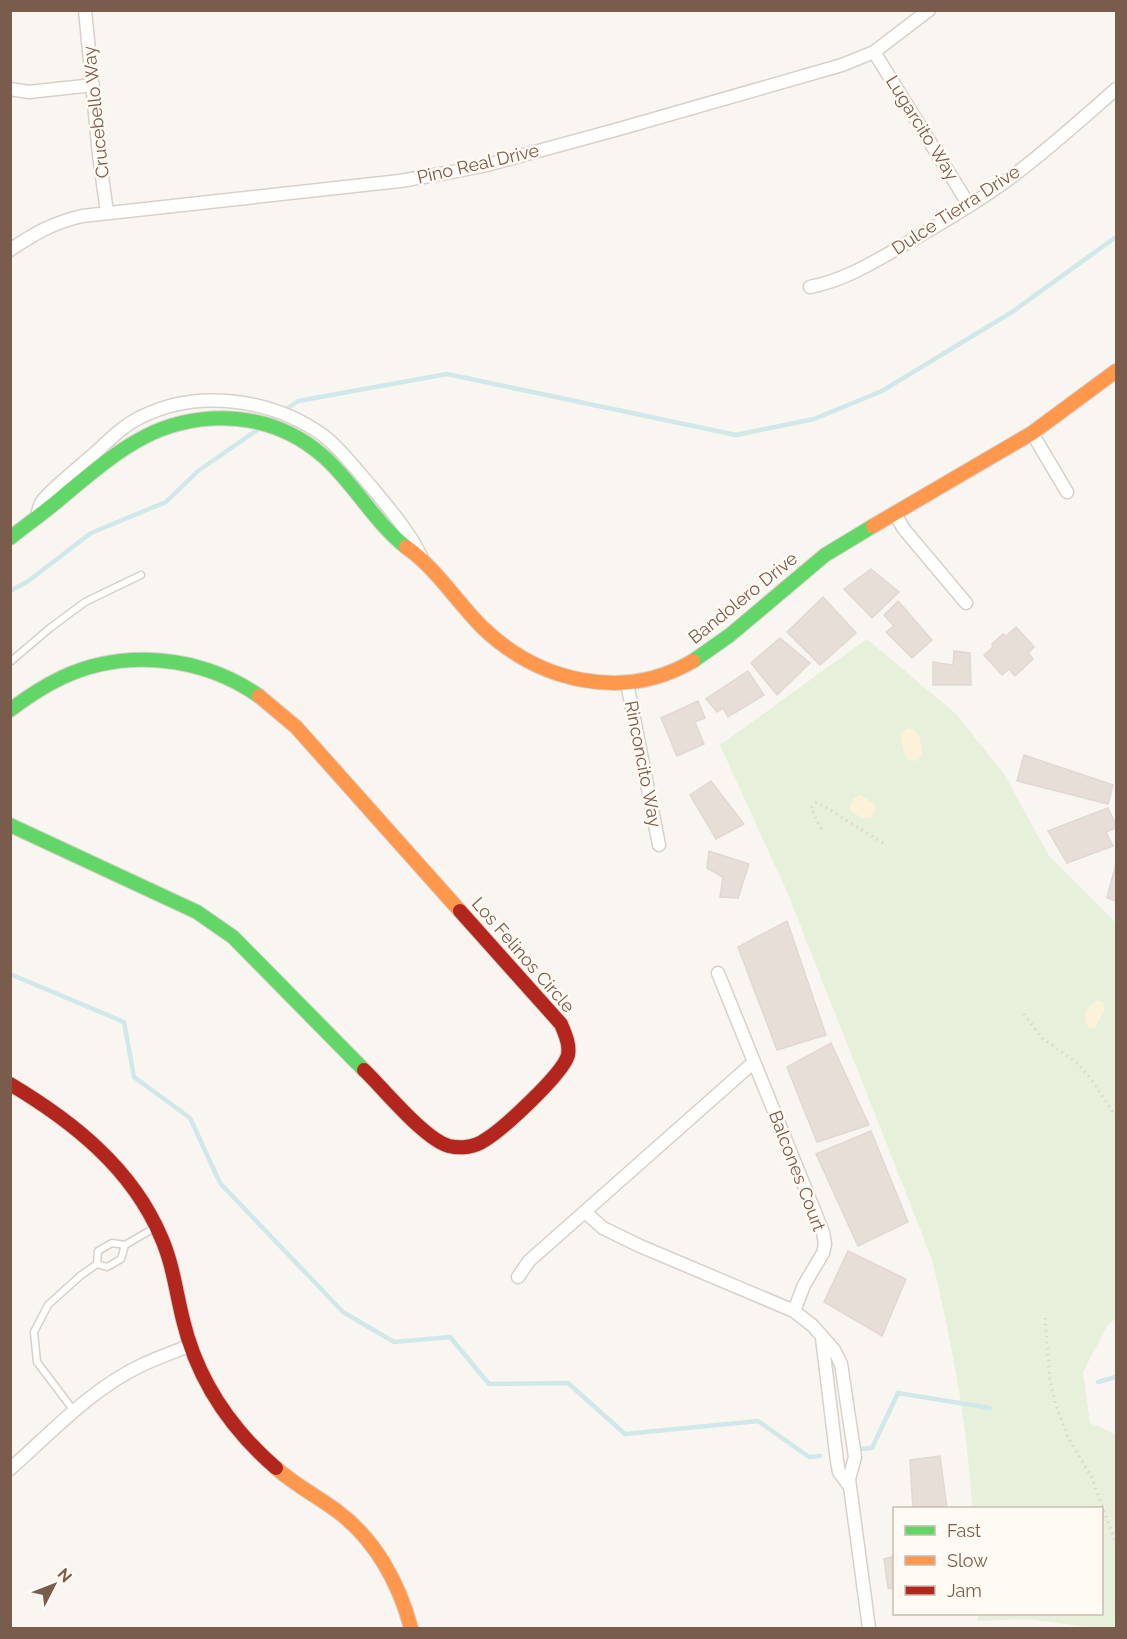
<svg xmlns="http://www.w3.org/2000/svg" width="1127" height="1639" font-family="Raleway,sans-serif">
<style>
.green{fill:#e7f0db}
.sand{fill:#fbf2d9}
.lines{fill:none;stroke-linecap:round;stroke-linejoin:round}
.stream{stroke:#d0e8ea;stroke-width:4.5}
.building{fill:#e6ded7;stroke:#e2d8d2;stroke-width:1.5}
.lane-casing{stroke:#d7d1cb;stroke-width:9}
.street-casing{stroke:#d7d1cb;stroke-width:15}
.fast-casing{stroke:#d9d2cb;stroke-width:16}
.slow-casing{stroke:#d9d2cb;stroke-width:16}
.jam-casing{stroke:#d9d2cb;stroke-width:16}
.path{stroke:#dcd5d0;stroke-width:3;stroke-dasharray:1.5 4.5;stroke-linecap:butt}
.lane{stroke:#fefefd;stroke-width:6}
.street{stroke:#fefefd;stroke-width:12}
.fast{stroke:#63d668;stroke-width:14}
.slow{stroke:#ff974d;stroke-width:14}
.jam{stroke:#b3261e;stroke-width:14}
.labels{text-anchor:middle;stroke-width:5;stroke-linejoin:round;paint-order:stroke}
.street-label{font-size:18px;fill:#7a5c4d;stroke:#fffaf3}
</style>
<rect width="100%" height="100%" fill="#f9f5f0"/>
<path class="green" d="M867,639L956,714L1004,774L1049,856L1116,923V1318L1107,1326L1083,1372L1090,1423L1116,1434V1628H1096L1027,1619L978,1621V1614H1102V1508H972C968,1425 951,1340 932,1259L788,894L720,745Z"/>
<path class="sand" d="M908,728L913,729L920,738L922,755L916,761L908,760L904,754L900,733Z
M860,795L875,804L876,810L871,817L862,818L849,810L853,798Z
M1100,1001L1104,1004V1010L1095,1028H1089C1081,1017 1087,1002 1100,1001Z"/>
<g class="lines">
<path class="stream" d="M270,421L298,401L447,374L736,435L814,419L882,391L1012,312L1116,237
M10,591L27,582L91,533L166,502L198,471L260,428
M10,974L124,1022L134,1077L190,1118L220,1183L343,1312L394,1342L450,1337L489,1384L568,1383L625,1434L758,1421L809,1457L820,1456
M1098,1382L1116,1377
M860,1449L872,1448L898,1393L990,1408"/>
</g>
<path class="building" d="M871,569L899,592L872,618L844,589Z
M823,597L856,633L820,665L787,632Z
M898,601L932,640L912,658L886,632L894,626L884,615Z
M1016,627L1034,647L1028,653L1033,659L1015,676L1009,669L1002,675L984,655L993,647L992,644L1003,634L1006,636Z
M780,638L810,663L777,695L751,663Z
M954,651L970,653L971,685H933V662L953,665Z
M748,671L764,695L728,717L723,708L717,712L706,699Z
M698,701L705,718L695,722L704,744L677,756L661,718Z
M1024,755L1113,785L1108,804L1017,781Z
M711,781L744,824L716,839L690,795Z
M1108,808L1116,825V828L1106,832L1113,846L1067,863L1048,831Z
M709,851L749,864L738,898L720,897L723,877L707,868Z
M1116,863V901L1107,898Z
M787,921L826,1035L777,1050L738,947Z
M831,1043L869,1125L817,1142L787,1067Z
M871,1131L908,1222L858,1246L816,1154Z
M848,1251L906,1279L882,1336L824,1302Z
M940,1456L947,1508H913L910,1460Z
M894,1556V1589L888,1588L884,1559Z"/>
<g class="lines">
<defs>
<path id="lane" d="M10,662L50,628L85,602L141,575
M125,1245L156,1227
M74,1411L37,1362L34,1332L48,1305L80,1276L97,1264L107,1267L121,1259L125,1245L112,1243L98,1251L97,1264"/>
<path id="street" d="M85,10L99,155L107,212
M874,52L969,205
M10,89L29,92L93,85
M10,250C35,233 53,223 82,216L400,181L452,172L487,165L619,129L842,65L874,52L929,10
M810,287C845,280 872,263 902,246C941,223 982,200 1018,172C1052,146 1084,117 1116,89
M1032,433L1067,492
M895,513L903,528L966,603
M37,516C38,512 39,507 41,503C46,493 84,463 95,453C109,440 124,425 141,417C198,388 273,399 324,436C341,449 359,473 374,490C392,512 408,530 421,556
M627,683L659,845
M718,973L823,1232L825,1244L823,1253L804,1285L794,1311
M585,1212L603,1228L640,1246L794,1311L813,1326L834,1350L841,1364L855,1457L849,1479L869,1628
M518,1277L529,1261L754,1062
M822,1338L837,1461L839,1472L850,1487
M10,1469C51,1433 90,1390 140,1366C156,1358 174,1352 191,1345"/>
<path id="fast" d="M10,538C29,523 49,509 67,493C121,448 163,413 237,419C269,422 299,435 323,456C354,483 374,522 406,547
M693,661L730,635L825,555L873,526
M10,710C26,698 42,687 61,678C124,648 202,656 259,696
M10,825L197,912L233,937L364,1070"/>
<path id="slow" d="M873,526L1032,433L1116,371
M406,547C437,569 456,601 482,627C539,682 623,702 693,661
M259,696L296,727L460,911
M276,1468C295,1485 317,1496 337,1511C375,1539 399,1583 411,1628"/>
<path id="jam" d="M364,1070C384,1089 424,1139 449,1146C461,1149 475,1147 485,1140C503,1129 563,1074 568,1055C570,1044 565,1034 561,1024L460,911
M10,1084C72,1121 132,1168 161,1237C173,1264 176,1292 183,1320C197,1379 231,1429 276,1468"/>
</defs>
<use href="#lane" class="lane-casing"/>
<use href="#street" class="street-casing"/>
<use href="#fast" class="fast-casing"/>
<use href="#slow" class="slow-casing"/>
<use href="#jam" class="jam-casing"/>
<path class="path" d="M821,829L811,808L817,802L883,843
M1024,1014L1042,1038L1077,1063L1090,1078L1116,1116
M1045,1318L1050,1381L1057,1409L1068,1437L1092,1478L1116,1544
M1116,1603V1619"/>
<use href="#lane" class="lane"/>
<use href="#street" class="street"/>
<use href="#fast" class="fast"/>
<use href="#slow" class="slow"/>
<use href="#jam" class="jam"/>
</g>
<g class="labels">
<g class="street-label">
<text transform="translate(96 112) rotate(-96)" y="6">Crucebello Way</text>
<text transform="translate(922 128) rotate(58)" y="6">Lugarcito Way</text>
<text transform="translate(478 164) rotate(-13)" y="6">Pino Real Drive</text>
<text transform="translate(956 210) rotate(-33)" y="6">Dulce Tierra Drive</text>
<text transform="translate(743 598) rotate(-39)" y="6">Bandolero Drive</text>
<text transform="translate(643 764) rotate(79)" y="6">Rinconcito Way</text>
<text transform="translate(523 955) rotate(49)" y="6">Los Felinos Circle</text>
<text transform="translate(797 1171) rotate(69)" y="6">Balcones Court</text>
</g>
</g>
<rect width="1127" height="1639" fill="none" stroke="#7a5c4d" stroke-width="24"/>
<rect x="893" y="1507" width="210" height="108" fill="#fffaf3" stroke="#cabbb1" stroke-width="1.5"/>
<rect x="905" y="1526" width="30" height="9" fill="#63d668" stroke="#cabbb1" stroke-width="1.5"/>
<text x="947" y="1537" font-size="18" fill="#7a5c4d">Fast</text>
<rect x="905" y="1556" width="30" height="9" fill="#ff974d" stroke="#cabbb1" stroke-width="1.5"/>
<text x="947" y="1567" font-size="18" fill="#7a5c4d">Slow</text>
<rect x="905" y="1586" width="30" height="9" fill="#b3261e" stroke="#cabbb1" stroke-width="1.5"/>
<text x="947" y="1597" font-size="18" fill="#7a5c4d">Jam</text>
<g transform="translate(54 1585) rotate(48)" stroke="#fffaf3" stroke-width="4.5" paint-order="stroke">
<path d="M0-4.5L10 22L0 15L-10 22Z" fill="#7a5c4d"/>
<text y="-9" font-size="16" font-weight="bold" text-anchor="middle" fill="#7a5c4d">N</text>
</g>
</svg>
